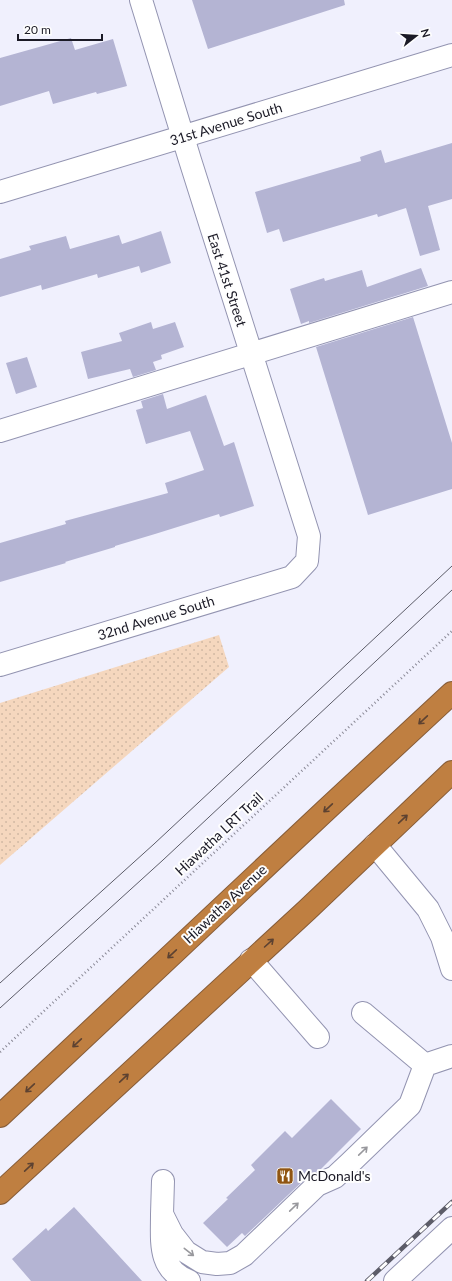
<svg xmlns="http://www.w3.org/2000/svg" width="452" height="1281" font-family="Lato,sans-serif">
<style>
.garden{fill:url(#garden-dots)}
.building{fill:#b4b4d3}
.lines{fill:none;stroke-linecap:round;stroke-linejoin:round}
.minor-casing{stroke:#9394b1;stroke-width:24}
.highway-casing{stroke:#865c38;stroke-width:24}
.path{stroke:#898895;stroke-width:2.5;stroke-dasharray:1 3;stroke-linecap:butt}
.minor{stroke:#fff;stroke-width:22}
.highway{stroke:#bf7f41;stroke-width:22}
.tram{stroke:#5c5c68;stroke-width:1}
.rail-casing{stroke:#5c5c68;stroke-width:4.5}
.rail{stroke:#fefefe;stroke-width:3;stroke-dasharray:9;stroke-linecap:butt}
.oneway{stroke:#5d4231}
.oneway2{stroke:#98989d}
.labels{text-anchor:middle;stroke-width:4;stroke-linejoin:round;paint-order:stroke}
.street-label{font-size:14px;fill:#1b1a26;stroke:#fefefe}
.poi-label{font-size:14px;fill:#1b1a26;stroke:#fefefe;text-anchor:start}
</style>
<defs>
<pattern id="garden-dots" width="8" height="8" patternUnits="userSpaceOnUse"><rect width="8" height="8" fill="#f5d7be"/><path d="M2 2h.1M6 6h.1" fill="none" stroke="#d1b8a3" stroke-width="1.8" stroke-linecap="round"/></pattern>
</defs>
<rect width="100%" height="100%" fill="#f0f0fd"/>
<path class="garden" d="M219,635L229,667L0,865V703Z"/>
<path class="building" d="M192,0H344L345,5L208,49Z
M71,38L75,50L113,39L127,86L97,94L96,92L53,104L49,91L0,106V58Z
M452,143V199L428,206L440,250L420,256L406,208L378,217L377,214L283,242L279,229L267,233L255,192L361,161L360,157L381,150L385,163Z
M161,231L171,263L141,273L139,266L98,278L97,274L42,290L41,285L0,297V259L31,250L29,246L66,236L70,249L119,235L122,244Z
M421,268L428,286L309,323V321L301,324L290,289L324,278L325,281L362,270L367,287Z
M413,317L452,443V489L368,515L316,347Z
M151,322L153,329L175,322L184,347L161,355L162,359L153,362L156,370L133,377L130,369L88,379L81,352L122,341L119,333Z
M27,357L37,387L16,394L6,363Z
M163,394L167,409L206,395L224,446L234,442L254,506L220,517L219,514L155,534L115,546V547L65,562L66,563L0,582V543L66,524L65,521L168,493L165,483L204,470L190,431L146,444L136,410L143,408L141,401Z
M331,1099L361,1129L320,1170L308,1176L245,1236L242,1233L227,1247L203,1223L228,1199L226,1198L255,1170L251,1165L285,1131L292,1138Z
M74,1207L142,1281H31L12,1259L46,1228L48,1231Z"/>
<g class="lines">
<defs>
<path id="minor" d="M0,192L452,55
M0,431L452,292
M0,665L292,577L307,561L309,536L190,160L141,0
M375,845L428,909L442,937L452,969
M251,960L318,1037
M363,1013L425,1065
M425,1065L452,1056
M163,1181L162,1214L172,1234L186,1252L202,1262L217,1264L230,1263L244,1255L317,1185L335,1177L350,1163L410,1105L425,1065
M162,1215C162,1242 158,1270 189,1281
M395,1281L452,1228"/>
<path id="highway" d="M0,1116L327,809L452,693
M0,1193L307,910L452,772"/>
</defs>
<use href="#minor" class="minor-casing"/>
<use href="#highway" class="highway-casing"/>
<path class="path" d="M0,1052L452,631"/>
<use href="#minor" class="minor"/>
<use href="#highway" class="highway"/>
<path class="tram" d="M0,983L154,844L452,566
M0,1008L163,860L452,590"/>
<defs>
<path id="rail" d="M367,1281L452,1202"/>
</defs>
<use href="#rail" class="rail-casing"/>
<use href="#rail" class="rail"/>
</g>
<defs><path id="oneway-shaft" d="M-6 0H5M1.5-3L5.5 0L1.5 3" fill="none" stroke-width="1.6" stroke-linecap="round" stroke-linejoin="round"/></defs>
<g class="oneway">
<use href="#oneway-shaft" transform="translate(423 720) rotate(137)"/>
<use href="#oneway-shaft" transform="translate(328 808) rotate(137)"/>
<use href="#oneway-shaft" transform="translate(403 819) rotate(-43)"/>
<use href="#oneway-shaft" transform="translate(269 943) rotate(-42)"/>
<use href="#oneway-shaft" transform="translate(172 954) rotate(137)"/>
<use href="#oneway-shaft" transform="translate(77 1043) rotate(137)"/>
<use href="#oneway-shaft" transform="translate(124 1078) rotate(-43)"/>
<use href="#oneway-shaft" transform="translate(30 1088) rotate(137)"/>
<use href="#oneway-shaft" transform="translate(29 1167) rotate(-43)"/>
</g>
<g class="oneway2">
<use href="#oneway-shaft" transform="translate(363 1151) rotate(-44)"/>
<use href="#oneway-shaft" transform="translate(294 1207) rotate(-44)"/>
<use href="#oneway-shaft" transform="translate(189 1252) rotate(38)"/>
</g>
<defs>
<symbol id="restaurant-square" viewBox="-11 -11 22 22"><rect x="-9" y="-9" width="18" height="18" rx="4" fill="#905512" stroke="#fefefe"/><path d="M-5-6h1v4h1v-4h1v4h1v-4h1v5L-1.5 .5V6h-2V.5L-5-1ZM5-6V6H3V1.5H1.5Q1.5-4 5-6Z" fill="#fff"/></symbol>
</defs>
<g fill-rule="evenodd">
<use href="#restaurant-square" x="275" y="1166" width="20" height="20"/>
</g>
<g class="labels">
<g class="street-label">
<text transform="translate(226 124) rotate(-17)" y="5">31st Avenue South</text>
<text transform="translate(227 280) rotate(72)" y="5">East 41st Street</text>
<text transform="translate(156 618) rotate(-17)" y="5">32nd Avenue South</text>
<text transform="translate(219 834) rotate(-43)" y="5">Hiawatha LRT Trail</text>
<text transform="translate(225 904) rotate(-43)" y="5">Hiawatha Avenue</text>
</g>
<g class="poi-label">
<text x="298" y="1181">McDonald's</text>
</g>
</g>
<g transform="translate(416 36) rotate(73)" stroke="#fefefe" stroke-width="3" paint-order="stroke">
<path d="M0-3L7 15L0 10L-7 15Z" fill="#1b1a26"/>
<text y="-6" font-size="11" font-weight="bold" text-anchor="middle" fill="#1b1a26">N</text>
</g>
<path d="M18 34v6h84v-6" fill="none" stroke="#1b1a26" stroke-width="2"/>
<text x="24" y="34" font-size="12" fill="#1b1a26" stroke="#fefefe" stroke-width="3" paint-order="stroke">20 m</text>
</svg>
